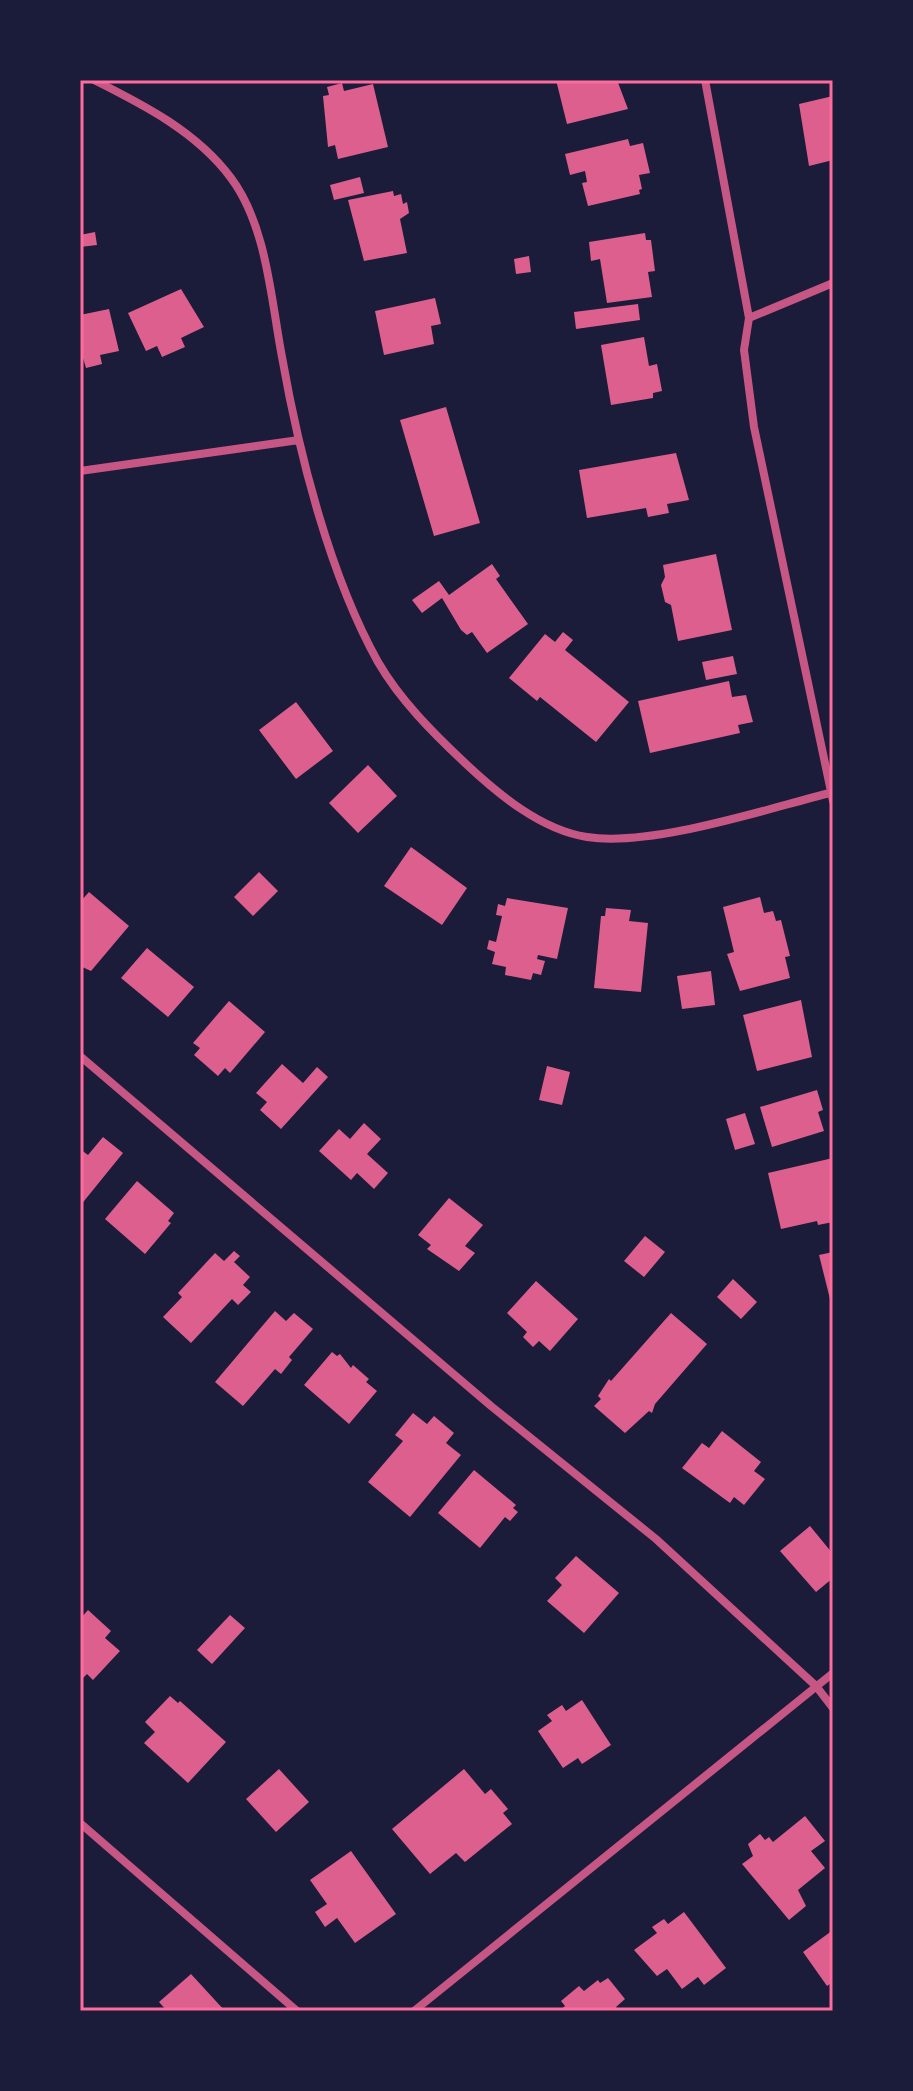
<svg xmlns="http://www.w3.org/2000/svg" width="913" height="2091" font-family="Figtree,sans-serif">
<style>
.building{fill:#dd5f8e}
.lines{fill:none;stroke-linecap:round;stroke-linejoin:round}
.minor{stroke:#c65784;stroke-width:8}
.neatline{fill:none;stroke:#ff6b9d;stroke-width:3}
</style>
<rect width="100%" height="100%" fill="#1b1b3a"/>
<path class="building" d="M556,80H617L628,109L567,124Z
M342,83L344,91L373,84L388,147L338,159L335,145L328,147L323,96L329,95L327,87Z
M833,96V160L809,166L799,104Z
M628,139L630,146L643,143L650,173L639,175L642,189L639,190L640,194L588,206L582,183L587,182L585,171L570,175L565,154Z
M360,177L364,193L334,200L330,185Z
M393,191L394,196L401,194L403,204L407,202L409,213L400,219L407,253L364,261L348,200Z
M95,232L97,245L80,247V235Z
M645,233L646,240H651L655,271L648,272L652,297L607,303L600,259L591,261L589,242Z
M529,256L531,272L516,274L514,259Z
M181,289L204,327L181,338L185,347L162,357L157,346L146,351L128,313Z
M435,298L441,324L431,326L434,344L384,355L375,311Z
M638,304L640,320L576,329L574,312Z
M109,309L119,351L100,355L102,364L86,368L83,358L80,359V315Z
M644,337L649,366L657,364L662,391L653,393V398L611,405L601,345Z
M446,407L480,523L434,536L400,420Z
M676,453L689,500L667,504L669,513L648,517L646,508L587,518L579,470Z
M716,554L732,630L678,641L671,605L665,602L661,585L665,577L663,565Z
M492,564L500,576L496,579L528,624L487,653L472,632L467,635L461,630L442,598L422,613L412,600L439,581L449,595Z
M563,632L573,640L565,650L629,702L596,742L540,697L537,701L509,678L545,634L555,642Z
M733,656L737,674L706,680L702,662Z
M729,681L732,697L746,695L753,722L738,725L740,733L650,753L638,701Z
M296,702L333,751L296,779L259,730Z
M368,765L397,796L358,833L329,803Z
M411,847L467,888L442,925L384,886Z
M259,872L278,891L253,916L234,897Z
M89,892L129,926L91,971L80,966V902Z
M760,897L764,913L773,911L776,921L781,920L790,956L785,957L790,978L740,991L727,954L734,952L723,907Z
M507,898L568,908L557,959L538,955L537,959L545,961L541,975L533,973L531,980L505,975L506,967L492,964L495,952L487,949L489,940L496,942L502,916L496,915L498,904L505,906Z
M606,908L631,910L629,921L648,923L641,992L594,988L601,916H605Z
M147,948L194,987L168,1017L121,978Z
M711,971L715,1005L682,1009L677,976Z
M801,1000L812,1057L757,1071L743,1015Z
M229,1001L265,1032L230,1073L225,1068L218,1076L194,1055L200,1048L193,1043Z
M282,1064L303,1083L317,1067L328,1077L281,1129L260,1110L267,1102L256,1093Z
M547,1066L570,1072L562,1105L539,1100Z
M817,1090L823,1110L818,1112L824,1131L772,1147L760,1107Z
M745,1113L755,1144L735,1150L726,1119Z
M364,1123L381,1139L367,1154L388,1173L374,1189L357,1173L351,1180L319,1151L339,1129L350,1139Z
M103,1137L123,1153L80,1206V1149L88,1155Z
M833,1158V1222L818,1225L817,1221L781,1229L768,1173Z
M137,1181L174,1213L168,1221L171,1223L145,1254L105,1219Z
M449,1198L483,1225L465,1246L475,1253L459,1271L427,1249L431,1245L418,1235Z
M645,1236L665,1252L644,1277L624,1261Z
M234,1251L240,1256L234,1262L250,1277L243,1285L251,1292L238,1305L232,1299L191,1343L163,1317L182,1297L178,1293L215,1253L224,1261Z
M833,1252V1307H832L819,1255Z
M733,1279L757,1302L741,1319L717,1297Z
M536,1281L578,1319L550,1351L539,1341L533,1347L523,1337L527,1332L507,1313Z
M275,1311L286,1321L294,1313L313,1329L289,1357L292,1360L281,1374L275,1369L243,1406L215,1382Z
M671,1313L707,1344L655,1404L652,1413L649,1411L625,1433L594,1406L601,1399L598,1396L609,1379L611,1381Z
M332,1352L337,1356L340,1354L351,1368L353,1365L369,1379L366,1382L377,1391L349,1424L304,1385Z
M413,1413L427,1424L434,1416L454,1433L446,1443L461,1455L410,1517L368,1482L403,1441L395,1435Z
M722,1431L761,1462L754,1471L765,1479L744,1505L734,1497L730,1503L682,1468L702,1443L709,1448Z
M474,1470L516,1505L513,1508L518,1512L510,1521L505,1517L480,1548L438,1513Z
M810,1526L833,1554V1578L816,1592L780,1551Z
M576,1556L619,1593L584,1633L547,1601L562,1585L555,1578Z
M88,1610L111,1631L105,1638L120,1651L93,1680L87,1674L80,1681V1619Z
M230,1615L245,1628L212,1664L197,1650Z
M170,1696L178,1703L180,1701L226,1742L188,1783L144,1743L155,1732L145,1722Z
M582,1700L611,1745L582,1764L578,1758L563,1768L538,1731L552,1721L547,1715L562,1705L566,1711Z
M279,1769L309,1802L276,1832L246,1799Z
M464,1769L485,1794L491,1789L508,1809L503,1813L512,1824L465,1862L456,1853L430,1874L392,1829Z
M805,1816L825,1841L811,1851L825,1868L798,1890L806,1906L789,1920L742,1864L753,1856L748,1844L760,1834L765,1840L769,1837L773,1842Z
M351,1851L396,1914L355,1943L337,1918L325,1927L315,1912L327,1904L310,1880Z
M684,1912L726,1968L704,1985L698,1977L682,1989L667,1969L657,1976L634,1950L657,1933L652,1927L664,1919L668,1924Z
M833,1930V1982L827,1986L803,1952Z
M191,1974L225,2011H167L159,2002Z
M608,1978L625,1999L616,2007L619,2011H559L565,2006L561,2001L579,1986L584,1991L598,1980L600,1983Z"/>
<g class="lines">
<path class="minor" d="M94,80C144,105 197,132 231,178C267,226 271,300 282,357C299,454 330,576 378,662C400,700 433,733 465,763C498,794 541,830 587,837C652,847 766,809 830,793
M705,80L749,318L744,350L754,427L833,801
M749,318L833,283
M80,471L299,440
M80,1056L491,1406L656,1539L816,1686L833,1708
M80,1823L297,2011
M414,2011L833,1673"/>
</g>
<rect width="913" height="2091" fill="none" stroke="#1b1b3a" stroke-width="164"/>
<rect x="82" y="82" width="749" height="1927" class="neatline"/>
</svg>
